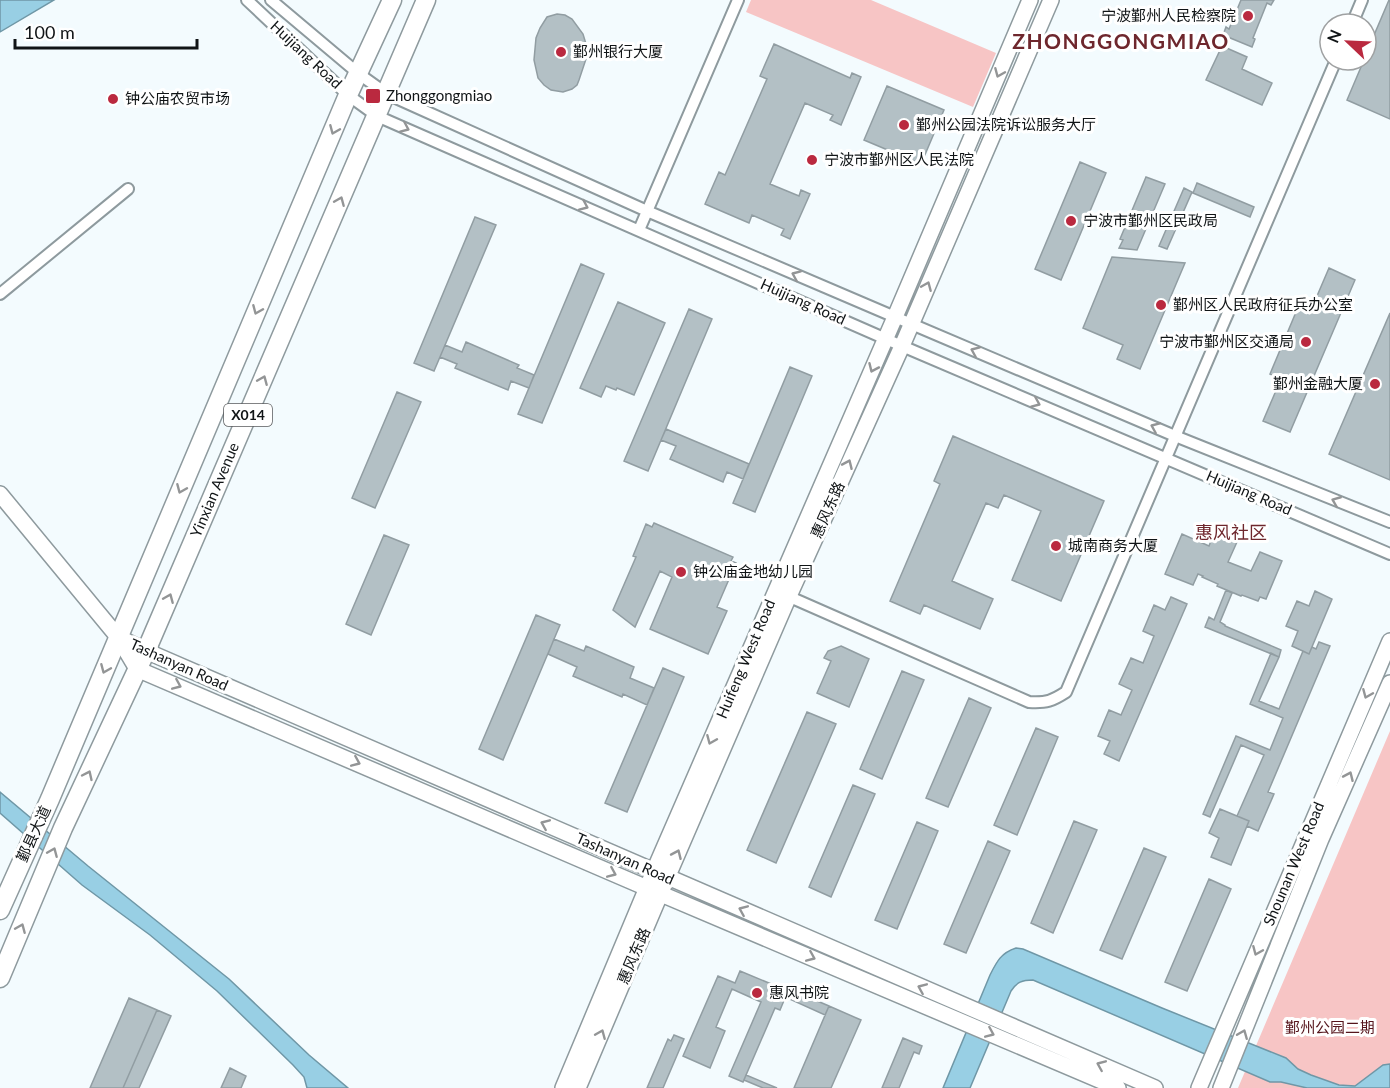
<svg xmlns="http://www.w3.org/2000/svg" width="1390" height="1088" font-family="Lato,'Noto Sans SC',sans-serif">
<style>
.green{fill:#f7c5c5}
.water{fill:#98cfe4;stroke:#6f97a6;stroke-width:1.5}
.building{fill:#b3c0c5;stroke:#919da2;stroke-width:1.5}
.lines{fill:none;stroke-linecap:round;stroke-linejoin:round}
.street-casing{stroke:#8e9a9e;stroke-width:14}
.secondary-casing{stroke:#8e9a9e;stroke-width:18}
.primary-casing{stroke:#8e9a9e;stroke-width:21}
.street{stroke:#fff;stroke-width:10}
.secondary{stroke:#fff;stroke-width:15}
.primary{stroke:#fff;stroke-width:18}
.oneway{stroke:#939596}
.poi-dot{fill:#ba293f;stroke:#fff;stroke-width:2}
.labels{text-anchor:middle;stroke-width:6;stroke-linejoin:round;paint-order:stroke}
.shield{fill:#fff;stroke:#585a5c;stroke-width:1.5}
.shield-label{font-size:14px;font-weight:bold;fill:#101416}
.poi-label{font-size:15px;fill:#101416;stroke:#fff;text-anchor:start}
.street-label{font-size:15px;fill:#101416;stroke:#fff}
.park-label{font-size:15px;fill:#55151c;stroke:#fff}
.quarter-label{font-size:18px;fill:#6e272d;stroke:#fff}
.district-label{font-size:21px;font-weight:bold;letter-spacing:1.5px;fill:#6e272d;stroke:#fff}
</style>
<rect width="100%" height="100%" fill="#f3fbfe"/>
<path class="green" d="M751,0H871L996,53L973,107L746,12Z
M1390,731V1088H1238Z"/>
<path class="water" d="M0,0H54L0,32Z
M0,792L88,866L229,979L309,1055L348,1088H307L304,1077L293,1065L217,991L150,935L82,885L0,813Z
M1016,948L1023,949L1162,1008L1286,1058L1298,1069L1311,1075L1339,1085L1355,1086L1383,1065L1390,1064V1088H1307L1281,1082H1270L1033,980C1022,980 1017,982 1011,991L970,1088H943L990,975C997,961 1001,953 1016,948Z"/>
<path class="building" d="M1241,0H1274L1271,5L1267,3L1253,38L1255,39L1252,47L1223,35L1226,27L1229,29Z
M1389,0H1390V119L1347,100L1364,60H1366V54Z
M557,14L565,15L572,19L583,34L586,44L587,56L579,80L577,85L572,89L563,92L551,90L544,85L538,78L534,60L536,38L540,28L547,17Z
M774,44L850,78L852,73L861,77L841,125L830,120L833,115L805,103L770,184L799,196L801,190L810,194L790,239L781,235L784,229L752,215L749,223L705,204L719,172L725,175L767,79L760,76Z
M1222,46L1247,57L1242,69L1272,83L1262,105L1206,80Z
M887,86L944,110L921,164L864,140Z
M1080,162L1106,173L1061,280L1035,269Z
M1146,177L1165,184L1137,250L1119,248L1123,240L1120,239Z
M1197,183L1254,207L1250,217L1193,193Z
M1184,188L1192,192L1167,249L1159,246Z
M475,217L496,225L434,371L414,363Z
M1112,257L1185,263L1140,369L1117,359L1123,345L1083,328Z
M581,264L604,274L542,423L518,414Z
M1329,268L1355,280L1290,432L1263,421L1281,379L1270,374L1299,305L1311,310Z
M618,302L665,323L634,395L617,388L616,390L606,386L601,397L580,388Z
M689,309L712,319L648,471L624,461Z
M1390,313V480L1329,454Z
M466,342L519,365L517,368L534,375L529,388L511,381L508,390L455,368L457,364L440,357L445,345L462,352Z
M790,367L812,376L755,512L733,503Z
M397,392L421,402L375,508L352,498Z
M666,429L749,464L743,479L727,472L723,482L670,459L676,446L661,440Z
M953,436L1104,501L1061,601L1012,580L1041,511L1004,495L998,508L986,503L952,581L993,599L980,629L924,605L920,614L890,601L940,484L934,481Z
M654,523L733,557L731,561L736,563L717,607L727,611L708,654L650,629L672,577L660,571L635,627L613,610L636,557L633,556L646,524L652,527Z
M1214,533L1237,542L1228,562L1251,571L1260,552L1282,561L1266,599L1260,597L1258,601L1242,595L1241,596L1217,586L1218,584L1202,577L1203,576L1198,574L1193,585L1165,574L1182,534L1209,546Z
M384,535L409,545L371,635L346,624Z
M1226,590L1232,593L1220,622L1225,625V626L1281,650L1279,657L1205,627L1209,617L1214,620Z
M1315,591L1332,599L1309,654L1292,646L1298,631L1286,626L1297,601L1309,606Z
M1171,597L1187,604L1119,761L1104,754L1110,741L1098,736L1109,710L1121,715L1132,690L1119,684L1131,658L1143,663L1154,636L1143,631L1154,605L1165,610Z
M536,615L560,625L503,760L479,749Z
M554,639L584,651L586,646L634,667L630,678L654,688L647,705L623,694L622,697L573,676L577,667L548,654Z
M1319,642L1330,646L1268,792L1274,794L1258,831L1247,826L1249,821L1237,816L1264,755L1241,745L1210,817L1203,814L1236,736L1270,750L1283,718L1250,704L1271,653L1279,657L1259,701L1279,709L1303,651L1309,654L1312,647L1316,649Z
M841,646L869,659L849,707L817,693L831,661L824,658L828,651Z
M663,668L684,677L627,812L605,803Z
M902,671L924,680L882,779L860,769Z
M969,698L991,708L948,807L926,798Z
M807,712L836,724L776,863L747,850Z
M1036,728L1058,737L1017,835L994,825Z
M853,785L875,794L831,897L809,887Z
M1220,809L1249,821L1231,865L1211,857L1219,838L1209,833Z
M1074,821L1097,830L1053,933L1031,923Z
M917,822L938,831L897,929L875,920Z
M988,841L1010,851L966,953L944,944Z
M1144,848L1166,857L1122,959L1100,950Z
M1209,879L1231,889L1187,991L1165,982Z
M740,971L788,991L780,1010L775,1008L743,1082L729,1076L761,1002L732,989L716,1027L725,1031L710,1068L683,1056L718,976L735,983Z
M789,989L829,1006L825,1015L785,997Z
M129,998L171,1016L139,1088H90Z
M129,998L157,1010L123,1088H90Z
M829,1006L861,1020L831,1088H794Z
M674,1035L684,1039L663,1088H647L668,1039L671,1041Z
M903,1038L922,1046L919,1054L914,1052L899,1088H882Z
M230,1068L246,1076L241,1088H221Z
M746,1075L777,1088H763L744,1080Z"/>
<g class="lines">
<defs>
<path id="street" d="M247,0L348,95L377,116L902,346L1390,554
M271,0L359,74L387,94L647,211L895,317L1175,436L1390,522
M1352,24L1362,0
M639,230L738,0
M0,294L128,189
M783,594L1029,702C1047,703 1052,701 1066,692L1336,60"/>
<path id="secondary" d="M0,494L118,637L137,669L647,888L1118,1088
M118,637L146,651L1155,1088
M563,1088L654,871L895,317L1030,0
M578,1088L667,878L789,596L902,346L1051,0
M1199,1088L1390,641
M1221,1088L1321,839L1390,683"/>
<path id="primary" d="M0,910L50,799L348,95L392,0
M0,978L63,828L146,651L426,0"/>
</defs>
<use href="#street" class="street-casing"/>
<use href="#secondary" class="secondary-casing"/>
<use href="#primary" class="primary-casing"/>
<use href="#street" class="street"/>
<use href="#secondary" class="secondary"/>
<use href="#primary" class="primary"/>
</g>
<defs><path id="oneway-chevron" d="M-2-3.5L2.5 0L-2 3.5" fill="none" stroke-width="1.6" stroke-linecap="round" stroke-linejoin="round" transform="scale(1.5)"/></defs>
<g class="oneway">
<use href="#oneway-chevron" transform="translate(999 73) rotate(113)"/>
<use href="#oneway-chevron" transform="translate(405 128) rotate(24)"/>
<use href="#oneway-chevron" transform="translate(334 130) rotate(113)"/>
<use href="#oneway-chevron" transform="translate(340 201) rotate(-67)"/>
<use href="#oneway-chevron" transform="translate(584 206) rotate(24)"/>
<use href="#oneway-chevron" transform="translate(796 275) rotate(-157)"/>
<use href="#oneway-chevron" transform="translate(927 286) rotate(-67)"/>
<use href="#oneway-chevron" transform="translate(257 310) rotate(113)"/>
<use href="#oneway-chevron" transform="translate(975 351) rotate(-157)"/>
<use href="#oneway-chevron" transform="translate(873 368) rotate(114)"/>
<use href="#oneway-chevron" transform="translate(263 380) rotate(-67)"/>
<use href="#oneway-chevron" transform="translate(1036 403) rotate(23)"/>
<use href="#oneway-chevron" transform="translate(1155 427) rotate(-157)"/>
<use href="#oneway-chevron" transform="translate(848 464) rotate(-66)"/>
<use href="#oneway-chevron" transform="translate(181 489) rotate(113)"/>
<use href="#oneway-chevron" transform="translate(1336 501) rotate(-158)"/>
<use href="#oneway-chevron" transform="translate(169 598) rotate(-67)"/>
<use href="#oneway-chevron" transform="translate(105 669) rotate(113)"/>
<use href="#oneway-chevron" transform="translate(177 685) rotate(23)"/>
<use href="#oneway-chevron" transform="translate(1367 694) rotate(113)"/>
<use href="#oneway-chevron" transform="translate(711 740) rotate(113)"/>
<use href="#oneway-chevron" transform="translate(356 762) rotate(23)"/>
<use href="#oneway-chevron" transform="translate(88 775) rotate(-65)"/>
<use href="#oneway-chevron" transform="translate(1349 776) rotate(-66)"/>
<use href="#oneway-chevron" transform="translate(545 824) rotate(-157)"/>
<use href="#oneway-chevron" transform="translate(53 852) rotate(-67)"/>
<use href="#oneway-chevron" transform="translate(677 854) rotate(-66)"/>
<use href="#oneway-chevron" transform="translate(612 873) rotate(23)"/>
<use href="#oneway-chevron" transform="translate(743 910) rotate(-157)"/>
<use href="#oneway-chevron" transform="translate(21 928) rotate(-67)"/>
<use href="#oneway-chevron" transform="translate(1257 951) rotate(113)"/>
<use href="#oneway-chevron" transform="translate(811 957) rotate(23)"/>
<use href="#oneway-chevron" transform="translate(922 988) rotate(-157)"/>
<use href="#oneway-chevron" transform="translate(990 1033) rotate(23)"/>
<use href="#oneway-chevron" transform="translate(601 1034) rotate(-67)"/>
<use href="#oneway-chevron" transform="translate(1243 1034) rotate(-68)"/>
<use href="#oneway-chevron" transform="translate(1101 1065) rotate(-157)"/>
</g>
<g class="poi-dot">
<circle cx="1248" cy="16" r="6"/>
<circle cx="561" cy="52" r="6"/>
<rect x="365" y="88" width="16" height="16" rx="3"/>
<circle cx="113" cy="99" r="6"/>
<circle cx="904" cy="125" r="6"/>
<circle cx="812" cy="160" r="6"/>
<circle cx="1071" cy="221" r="6"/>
<circle cx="1161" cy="305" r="6"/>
<circle cx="1306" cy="342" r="6"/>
<circle cx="1375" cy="384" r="6"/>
<circle cx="1056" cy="546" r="6"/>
<circle cx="681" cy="572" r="6"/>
<circle cx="757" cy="993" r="6"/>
</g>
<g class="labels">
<rect class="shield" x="224" y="404" width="48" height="22" rx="4.5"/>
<g class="shield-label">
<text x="248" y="420">X014</text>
</g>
<g class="poi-label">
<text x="1236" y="21" text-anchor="end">宁波鄞州人民检察院</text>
<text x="573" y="57">鄞州银行大厦</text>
<text x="386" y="101">Zhonggongmiao</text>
<text x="125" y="104">钟公庙农贸市场</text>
<text x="916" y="130">鄞州公园法院诉讼服务大厅</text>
<text x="824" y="165">宁波市鄞州区人民法院</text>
<text x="1083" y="226">宁波市鄞州区民政局</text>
<text x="1173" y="310">鄞州区人民政府征兵办公室</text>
<text x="1294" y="347" text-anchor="end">宁波市鄞州区交通局</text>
<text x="1363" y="389" text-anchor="end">鄞州金融大厦</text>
<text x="1068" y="551">城南商务大厦</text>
<text x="693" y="577">钟公庙金地幼儿园</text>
<text x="769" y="998">惠风书院</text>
</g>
<g class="street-label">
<text transform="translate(306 55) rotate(43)" y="5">Huijiang Road</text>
<text transform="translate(803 302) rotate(24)" y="5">Huijiang Road</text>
<text transform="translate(215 490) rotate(-67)" y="5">Yinxian Avenue</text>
<text transform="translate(1249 493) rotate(23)" y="5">Huijiang Road</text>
<text transform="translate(828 510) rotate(-66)" y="5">惠风东路</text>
<text transform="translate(746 659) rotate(-67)" y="5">Huifeng West Road</text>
<text transform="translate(179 665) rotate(24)" y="5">Tashanyan Road</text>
<text transform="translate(34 834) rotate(-65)" y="5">鄞县大道</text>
<text transform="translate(625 859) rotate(24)" y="5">Tashanyan Road</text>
<text transform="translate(1294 864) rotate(-67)" y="5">Shounan West Road</text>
<text transform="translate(634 956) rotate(-67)" y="5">惠风东路</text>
</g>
<g class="park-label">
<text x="1330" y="1033">鄞州公园二期</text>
</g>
<g class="quarter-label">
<text x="1231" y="539">惠风社区</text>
</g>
<g class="district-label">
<text x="1121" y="49">ZHONGGONGMIAO</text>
</g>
</g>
<g transform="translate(1348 42) rotate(293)"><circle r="28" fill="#ffffff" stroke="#9fa1a2" stroke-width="1.5"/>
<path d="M0-4.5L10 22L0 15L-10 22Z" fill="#ba293f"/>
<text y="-9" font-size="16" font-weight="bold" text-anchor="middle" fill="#101416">N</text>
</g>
<path d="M15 39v9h182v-9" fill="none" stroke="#101416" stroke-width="3"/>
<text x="24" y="39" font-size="18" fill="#101416" stroke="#ffffff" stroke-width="4.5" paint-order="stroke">100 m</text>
</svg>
